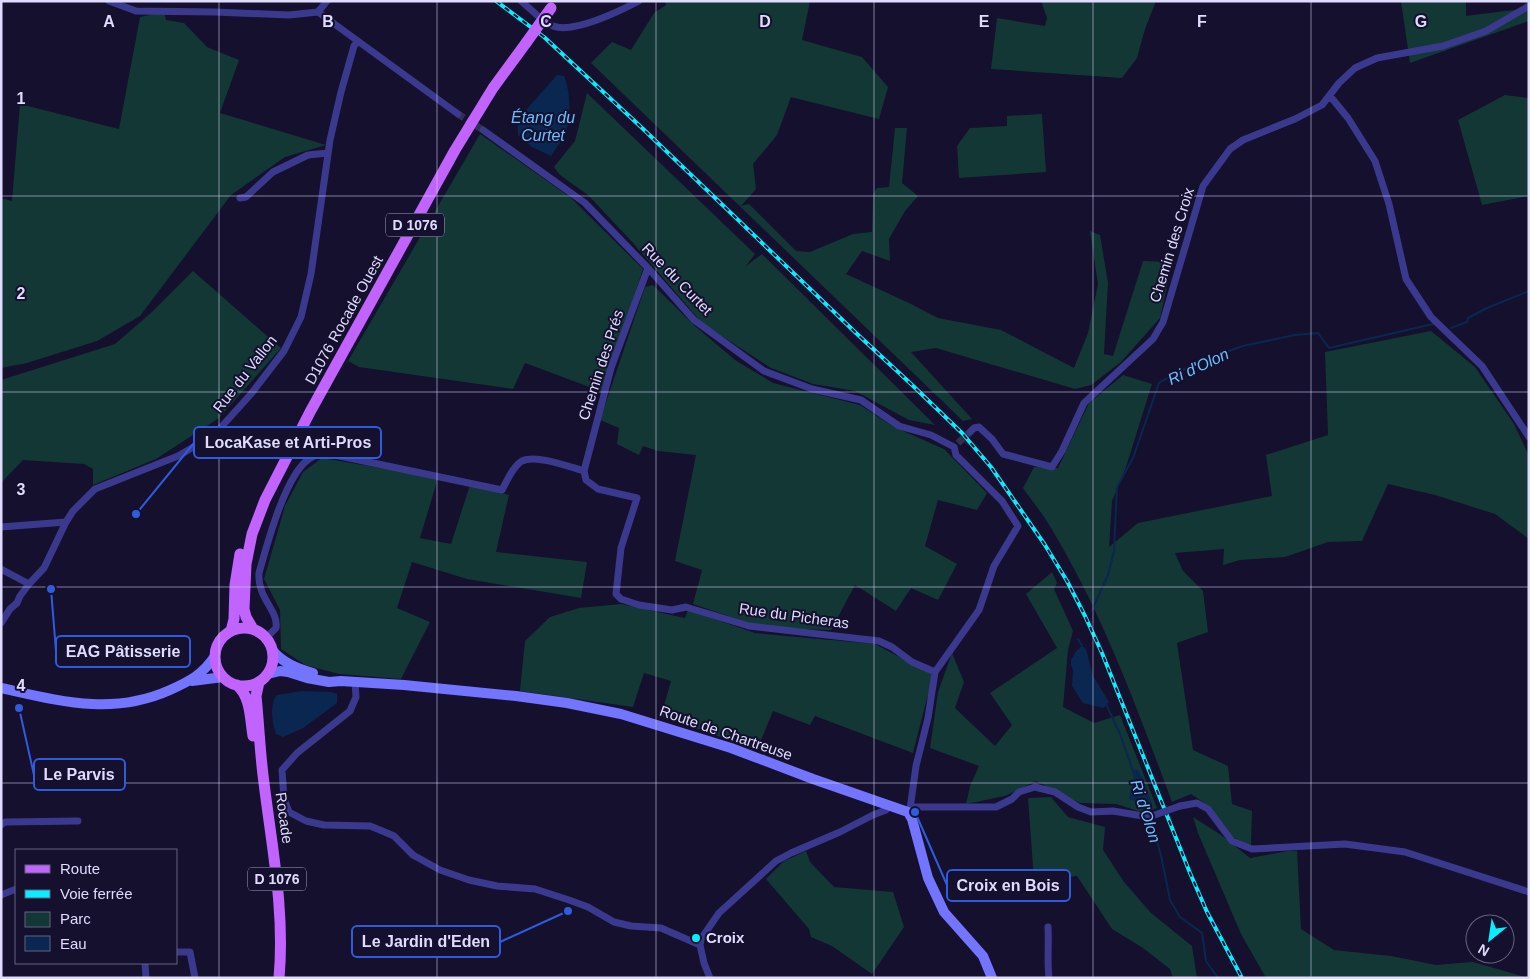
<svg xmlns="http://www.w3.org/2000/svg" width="1530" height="979" font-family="Helvetica,sans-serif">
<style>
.green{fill:#133735}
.water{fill:#0a2752}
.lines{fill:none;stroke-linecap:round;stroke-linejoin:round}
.stream{stroke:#0a2752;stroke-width:2}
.minor-tunnel{stroke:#322f4c;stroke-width:7;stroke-dasharray:7 3.5;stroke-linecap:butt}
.minor{stroke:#3a398e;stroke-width:7}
.secondary{stroke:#7374ff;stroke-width:10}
.primary{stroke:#c063ff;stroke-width:11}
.rail-casing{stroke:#08eeff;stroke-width:4}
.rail{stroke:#14102d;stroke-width:2;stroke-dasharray:5.5;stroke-linecap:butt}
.minor-bridge{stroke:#3a398e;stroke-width:7}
.primary-bridge{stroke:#c063ff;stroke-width:11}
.grid{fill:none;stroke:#dfdcff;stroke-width:1;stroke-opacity:0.55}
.poi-dot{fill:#08eeff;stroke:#14102d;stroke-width:2}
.labels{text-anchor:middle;stroke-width:4;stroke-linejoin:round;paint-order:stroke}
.shield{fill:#14102d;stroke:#a29fc0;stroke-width:1}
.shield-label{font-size:14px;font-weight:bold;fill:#dfdcff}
.street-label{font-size:15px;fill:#dfdcff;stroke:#14102d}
.poi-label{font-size:15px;font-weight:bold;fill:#dfdcff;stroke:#14102d;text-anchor:start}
.water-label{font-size:16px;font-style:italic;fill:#6abfff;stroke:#14102d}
.grid-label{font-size:16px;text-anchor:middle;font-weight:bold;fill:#dfdcff;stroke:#14102d;stroke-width:4;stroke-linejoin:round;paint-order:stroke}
.leader{fill:none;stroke:#305cdc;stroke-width:2}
.callout-dot{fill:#305cdc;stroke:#14102d;stroke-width:2}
.callout{fill:#14102d;stroke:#305cdc;stroke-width:2}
.callout-label{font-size:16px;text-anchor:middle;font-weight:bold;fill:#dfdcff}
</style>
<rect width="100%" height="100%" fill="#14102d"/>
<path class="green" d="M665,1H810L802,40L862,57L888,87L879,119L791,97L777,135L753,164L756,189L741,206L749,204L796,251L810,252L853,234L872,232L873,194L877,188L889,187L895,128H907L902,183L918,196L905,211L889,239L890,261L862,251L846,274L909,303L938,318L1001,330L1074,368L1088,333L1098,284L1090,231L1100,235L1108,283L1104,354L1113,356L1143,261L1172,262L1160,318L1121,362L1091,385L1075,389L936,348L911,352L972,419L963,421L591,63L612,42L631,50L654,13L666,5Z
M1041,1H1156L1145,29L1137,58L1122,78L991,69L997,18L1045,26L1047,18Z
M1401,1H1466V16L1529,8V21L1410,63Z
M164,12L166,20L184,23L207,47L239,60L220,113L326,145L285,157L231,195L140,316L97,341L27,363L1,368V198L12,201L20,104L119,129L140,17Z
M587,93L755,254L746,266L762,254L935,425L909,420L855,391L813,384L771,368L702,323L633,243L588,195L560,175L554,167L575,141Z
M1505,95L1529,98V196L1482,205L1458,120Z
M1042,114L1046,172L959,178L957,146L970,128L1007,126V116Z
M480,134L570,197L643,269L603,392L525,363L513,389L359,367L348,361Z
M193,271L281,348L219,418L156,459L93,485V469L84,464L23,460L1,483V380L115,344L152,312Z
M653,285L695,326L735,360L773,383L860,405L894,427L944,449L987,493L977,510L938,500L925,546L957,564L938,600L911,588L896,611L855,585L831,630L763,628L693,604L702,570L675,561L696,455L658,451L643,446L639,455L617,444L619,428L600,420L645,287Z
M1431,331L1475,367L1514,424L1529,456V539L1495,514L1435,495L1388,484L1362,541L1328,542L1285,557L1240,560L1223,565L1224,549L1175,553L1183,571L1203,591L1208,632L1177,643L1193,750L1228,766L1232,804L1252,811L1251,845L1234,838L1206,804L1191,794L1172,802C1137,708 1103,614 1051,528C1043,514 1032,501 1023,488L1034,467L1058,468L1089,403L1123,375L1152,384L1126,467L1112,501L1109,547L1138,523L1272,496L1266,455L1328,435L1325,352Z
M322,458L438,478L420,538L451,544L470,485L509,495L496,552L587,562L581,598L467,579L412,562L397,608L430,622L401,679L339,674L305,665L281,649L280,610L264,579L285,506L303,472Z
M1052,572L1057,583L1054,589L1073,631L1068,650L1063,707L1094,723L1120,715L1157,808L1144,813L1116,804L1080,803L1036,781L1005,796L966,804L970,786L979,766L930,748L938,692L952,653L964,682L955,708L995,746L1012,725L990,693L1057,648L1026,594Z
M621,604L685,618L688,610L755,633L875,644L933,675L913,753L815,716L810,725L773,711L757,750L661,716L671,681L644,673L633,707L520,691L525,641L550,617L579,608Z
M1051,797L1068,817L1105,827L1103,850L1124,882L1151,913L1192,946L1197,978H1173L1170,969L1143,948L1112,929L1077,876L1034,880L1028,798Z
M1193,817L1221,835L1250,858L1288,851H1297L1301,929L1334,950L1391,956L1436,965L1473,962L1529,978H1266L1241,934L1198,833Z
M806,851L810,862L834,887L893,892L904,927L872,974L832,946L811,937L809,929L766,879L784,861Z"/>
<path class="water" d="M557,75L564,76C570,90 571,113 567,128C565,137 556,148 551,156L532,147L518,135V119Z
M1082,646L1086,649L1093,676L1109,702L1107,705L1103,708L1083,703L1072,686L1073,670L1071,665V660L1076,651Z
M301,691L331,692L337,694V703L303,728L283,737L276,734C272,723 269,705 277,695Z
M1136,769L1139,771L1146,786L1151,802L1145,804L1129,799L1134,777L1132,772Z"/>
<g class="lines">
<path class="stream" d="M1451,328L1467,322L1468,318L1487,308L1529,291
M1092,610L1108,575L1114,551L1117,487L1133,458L1159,383L1162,381L1200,361L1243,346L1295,335L1318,333L1329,348L1433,324
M1078,639L1082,646
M1106,704L1120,734L1133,771
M1144,802L1151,817L1162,860L1170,900L1180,917L1202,933L1206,961L1218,978"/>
<path class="minor-tunnel" d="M458,114L483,130
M958,443L970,432"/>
<path class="minor" d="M109,1L136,11L215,12L289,15L318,12
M521,1C531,9 541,21 553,26C573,34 620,11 639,1
M318,12L458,114
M318,12L327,1
M1330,96L1348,118L1375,161L1389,204L1406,279L1431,317L1482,366L1529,437
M483,130L585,203L648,268L694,320L764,371L812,389L861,400L899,426L931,435L954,447
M240,198L246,197L273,172L308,155L328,153
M648,268L611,368L584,471L586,480L598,489L637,498L621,548L616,594L621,599L639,605L672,610L686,607L749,626L879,641L892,647L912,662L935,672
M970,432L974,428L979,427L992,439L1003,454L1052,467L1062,451L1084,403L1153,339L1163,322L1203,186L1230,149L1243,140L1295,119L1322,105L1339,83L1355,68L1377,58L1443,46L1486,31L1529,6
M1,527L66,522
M1,569L29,584
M1,623L10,609L17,603L20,596L29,584L44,568L66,522L73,511L95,489L178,456L214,435L251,394L284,351L301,317L311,274L330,140L341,92L354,46L358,41
M266,638L276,628C279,611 257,598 259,573C267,545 285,475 309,459C317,453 326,454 335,455L502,490C507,481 513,466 522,461C536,454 570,467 584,471
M355,682L356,697L350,711L297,753L282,770L284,799L289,812L306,821L324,825L370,826L380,830L394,836L413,855L440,870L469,880L497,886L535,889L569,900L588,907L614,922L631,926L661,928L700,945
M1180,806L1197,803L1208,809L1232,841L1252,849L1345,844L1405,852L1529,892
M910,807H996L1012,799L1019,792L1035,787L1055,792L1078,807L1091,812L1113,811L1149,817
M908,812L910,809L916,766L928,718L935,672L979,610L994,566L1018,526L1002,501L956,455L954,447
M1,825L5,822L78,821
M1,895L16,889
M1048,927C1049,944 1047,961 1049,978
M176,952H190L195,978
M145,963L146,978
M710,978L704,963L700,945L701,939L719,913L776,861L791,853L840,832L873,815L886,810L889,806"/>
<path class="secondary" d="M273,651C283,663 298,669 313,673
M268,674L280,671L288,672L307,678L329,682L341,681L404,685L516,696L567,703L621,714L731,748L813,779L905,811L908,812L912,819L928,878L944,912L983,956L992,978
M192,681L223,677
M1,688C60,701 112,716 170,690C190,681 202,675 215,656"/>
<path class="primary" d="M215 657a29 29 0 1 1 58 0a29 29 0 1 1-58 0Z
M253,629L246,617L244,609L246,564L252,534L265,500L310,412L455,150L493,88L526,43
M231,631L234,619L235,585L240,554
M259,682L256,696C259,725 260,754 264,783C272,848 285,912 279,978
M237,685C251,697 250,719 253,736"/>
<defs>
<path id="rail" d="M496,1L544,37L640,126L856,333L910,383L962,433L991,467L1045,545L1067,581L1085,616L1102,653L1190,873L1207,912L1242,978"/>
</defs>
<use href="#rail" class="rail-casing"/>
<use href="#rail" class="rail"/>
<path class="minor-bridge" d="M1149,817L1180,806"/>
<path class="primary-bridge" d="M526,43L551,8"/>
</g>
<path class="grid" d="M219,1V978M437,1V978M656,1V978M874,1V978M1093,1V978M1311,1V978M1,196H1529M1,392H1529M1,587H1529M1,783H1529"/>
<circle class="poi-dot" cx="696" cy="938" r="5"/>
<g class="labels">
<g class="shield">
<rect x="386" y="213.5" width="58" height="23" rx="4"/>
<rect x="248" y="867.5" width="58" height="23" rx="4"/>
</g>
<g class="shield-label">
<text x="415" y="230">D 1076</text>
<text x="277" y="884">D 1076</text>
</g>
<g class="street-label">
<text transform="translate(1172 245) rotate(-73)" y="5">Chemin des Croix</text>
<text transform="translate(677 279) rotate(46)" y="5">Rue du Curtet</text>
<text transform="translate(344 320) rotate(-61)" y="5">D1076 Rocade Ouest</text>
<text transform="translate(601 365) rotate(-72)" y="5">Chemin des Prés</text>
<text transform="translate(245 374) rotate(-52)" y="5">Rue du Vallon</text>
<text transform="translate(794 616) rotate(8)" y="5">Rue du Picheras</text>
<text transform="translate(726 733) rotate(19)" y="5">Route de Chartreuse</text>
<text transform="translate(284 818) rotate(82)" y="5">Rocade</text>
</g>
<g class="poi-label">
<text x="706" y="943">Croix</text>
</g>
<g class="water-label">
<text x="543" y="123">Étang du<tspan x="543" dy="18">Curtet</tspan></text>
<text transform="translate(1198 366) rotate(-25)" y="6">Ri d'Olon</text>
<text transform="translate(1146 811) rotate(72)" y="6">Ri d'Olon</text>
</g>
</g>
<g class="grid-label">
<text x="109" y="27">A</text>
<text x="328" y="27">B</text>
<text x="546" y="27">C</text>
<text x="765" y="27">D</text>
<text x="984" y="27">E</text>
<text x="1202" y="27">F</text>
<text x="1421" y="27">G</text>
<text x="21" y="104">1</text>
<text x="21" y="299">2</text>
<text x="21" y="495">3</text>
<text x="21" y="691">4</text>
</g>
<path class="leader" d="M136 514L194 443M51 589L56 651M19 708L34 775M915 812L947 885M568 911L500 942"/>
<g class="callout-dot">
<circle cx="136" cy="514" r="5"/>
<circle cx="51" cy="589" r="5"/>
<circle cx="19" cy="708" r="5"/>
<circle cx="915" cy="812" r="5"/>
<circle cx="568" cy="911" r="5"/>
</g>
<g class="callout">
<rect x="194" y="427" width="187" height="31" rx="5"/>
<rect x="56" y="636" width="134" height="31" rx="5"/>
<rect x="34" y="759" width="91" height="31" rx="5"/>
<rect x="947" y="870" width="123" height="31" rx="5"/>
<rect x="352" y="926" width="148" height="31" rx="5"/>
</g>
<g class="callout-label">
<text x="288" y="448">LocaKase et Arti-Pros</text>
<text x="123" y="657">EAG Pâtisserie</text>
<text x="79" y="780">Le Parvis</text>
<text x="1008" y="891">Croix en Bois</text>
<text x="426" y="947">Le Jardin d'Eden</text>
</g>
<rect width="1530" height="979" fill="none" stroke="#dfdcff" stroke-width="5"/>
<rect x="15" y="849" width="162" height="115" fill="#14102d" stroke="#656281"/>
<rect x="25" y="865" width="25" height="8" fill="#c063ff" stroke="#656281"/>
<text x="60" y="874" font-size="15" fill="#dfdcff">Route</text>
<rect x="25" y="890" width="25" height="8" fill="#08eeff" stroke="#656281"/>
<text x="60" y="899" font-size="15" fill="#dfdcff">Voie ferrée</text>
<rect x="25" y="912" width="25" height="15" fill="#133735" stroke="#656281"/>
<text x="60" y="924" font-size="15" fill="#dfdcff">Parc</text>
<rect x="25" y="936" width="25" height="15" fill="#0a2752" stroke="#656281"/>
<text x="60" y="949" font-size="15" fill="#dfdcff">Eau</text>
<g transform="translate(1490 939) rotate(210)"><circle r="24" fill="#14102d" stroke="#656281"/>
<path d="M0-4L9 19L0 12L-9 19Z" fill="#08eeff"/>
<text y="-8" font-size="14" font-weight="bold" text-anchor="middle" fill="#dfdcff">N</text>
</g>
</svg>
